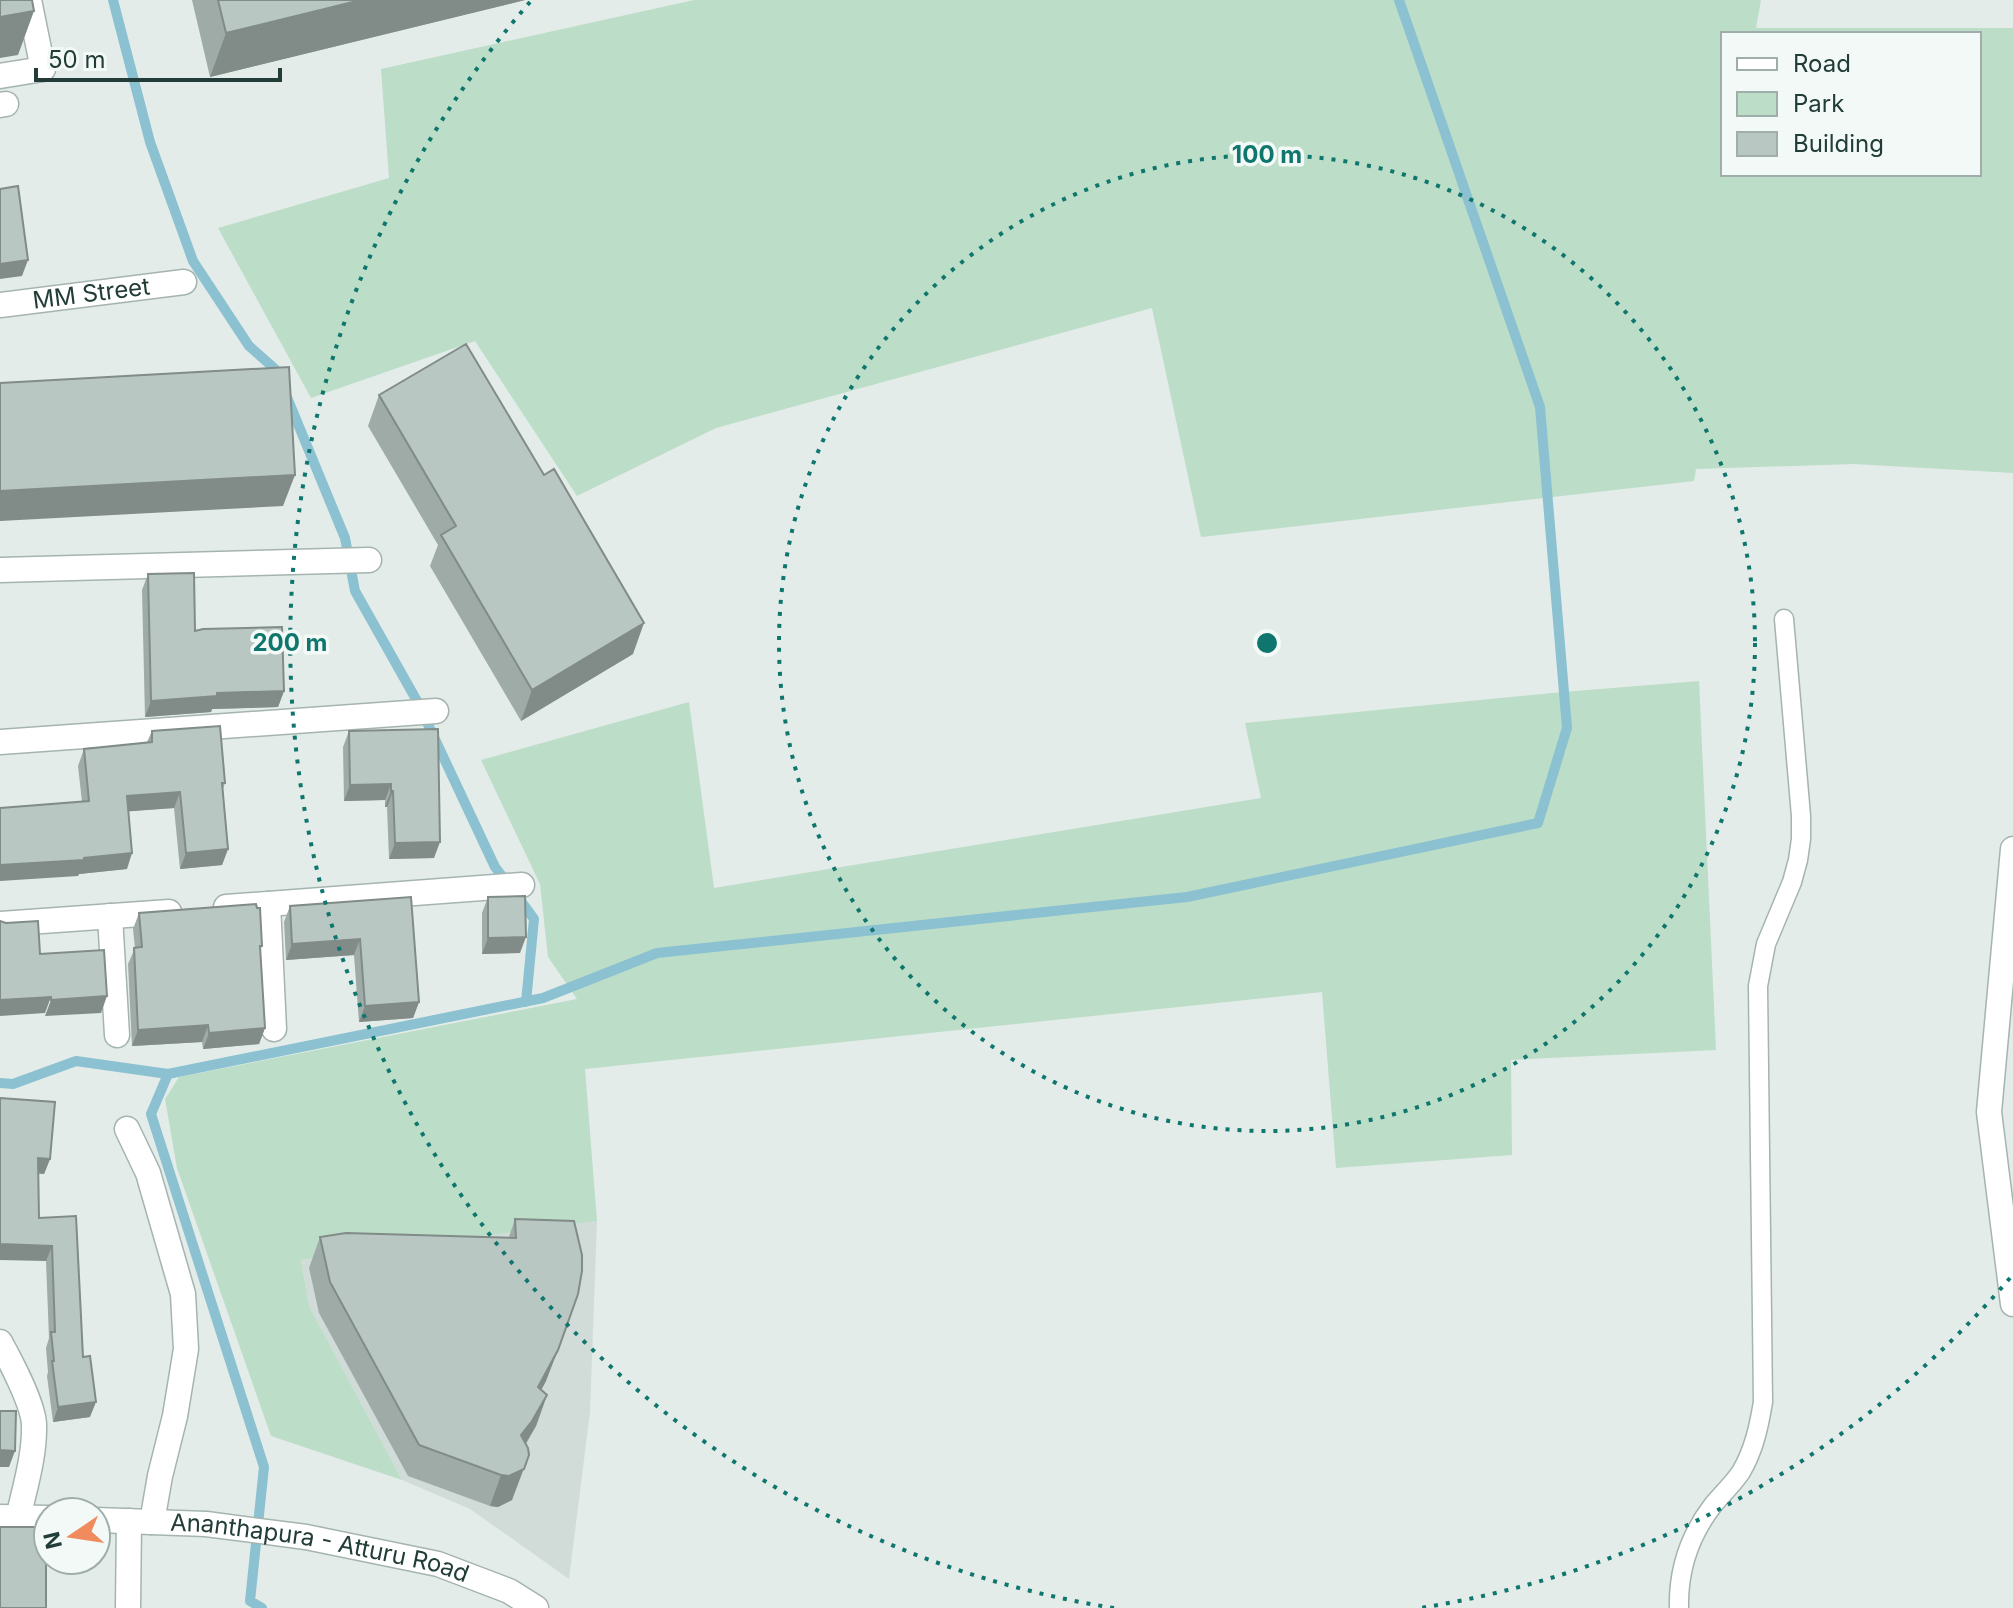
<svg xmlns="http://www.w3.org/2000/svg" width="2013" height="1608" font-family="Inter,sans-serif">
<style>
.built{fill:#d1dcd8}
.green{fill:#bcddc7;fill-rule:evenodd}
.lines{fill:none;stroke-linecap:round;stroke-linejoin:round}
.stream{stroke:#8bc1d1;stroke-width:10}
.service-casing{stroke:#a5b4b0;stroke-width:21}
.minor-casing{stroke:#a5b4b0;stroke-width:27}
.tertiary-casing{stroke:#a5b4b0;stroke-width:27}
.service{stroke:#fff;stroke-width:18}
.minor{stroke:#fff;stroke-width:24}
.tertiary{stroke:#fff;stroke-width:24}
.wall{fill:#9eaba7}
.shaded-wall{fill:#818b88}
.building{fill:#b8c7c2;stroke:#818b88;stroke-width:2}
.ring{fill:none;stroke:#0f766e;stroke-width:4;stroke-dasharray:4 8}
.labels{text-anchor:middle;stroke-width:7;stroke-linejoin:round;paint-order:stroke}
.street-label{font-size:24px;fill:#223d38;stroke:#f3f9f6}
.centre{fill:#0f766e;stroke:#f3f9f6;stroke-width:4}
.ring-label{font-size:24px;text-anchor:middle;font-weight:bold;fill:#0f766e;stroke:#f3f9f6;stroke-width:7;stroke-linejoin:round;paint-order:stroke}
</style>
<rect width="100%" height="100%" fill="#e3ece9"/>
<path class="built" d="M597,1221L590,1412L569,1579L470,1509L402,1480L309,1306L301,1260Z"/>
<path class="green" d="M694,0H1761L1756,28H2013V473L1854,464L1696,469L1694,481L1201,537L1152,308L716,428L577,496L475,341L311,398L218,228L389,178L381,69ZM1723,34H1979V174H1723Z
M1699,681L1716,1050L1511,1060L1512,1155L1336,1168L1322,992L585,1069L597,1221L301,1260L309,1306L402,1480L271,1436L177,1168L165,1099L179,1077L577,999L548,957L540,884L481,760L689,702L714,888L1261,798L1245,723L1563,692Z"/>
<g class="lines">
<path class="stream" d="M113,0L150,142L193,261L249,346L275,369L278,377
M286,395L345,538L355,591L417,701L495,867L509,885
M518,897L534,919L526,1002
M0,1083L13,1084L76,1061L168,1074
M262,1608L250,1601L264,1467L151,1114L168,1074L543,998L657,953L1187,897L1538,823L1567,728L1540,407L1399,0"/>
<defs>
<path id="service" d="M1679,1608C1678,1570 1690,1535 1713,1505C1722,1494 1733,1484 1741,1472C1754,1450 1759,1426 1763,1402L1758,986L1766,944L1792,882L1798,860L1801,839V816L1784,619"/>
<g id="minor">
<path d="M0,76L43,69L29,0"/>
<path d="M0,105L6,104"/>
<path id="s1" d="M0,305L184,282"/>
<path d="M0,570L369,560"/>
<path d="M0,742L436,711"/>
<path d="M268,904L274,1029"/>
<path d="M226,907L522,885"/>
<path d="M110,916L117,1035"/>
<path d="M0,924L169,912"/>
<path d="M127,1129L148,1173L183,1294L186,1349L175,1416L160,1476L152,1522"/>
<path d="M0,1342C10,1360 33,1404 34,1424C35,1455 25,1487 18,1518"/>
<path d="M128,1608L129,1521"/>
</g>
<g id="tertiary">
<path d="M2013,849L1989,1112L2013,1304"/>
<path d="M0,1517L48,1518"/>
<path id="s2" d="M96,1520L206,1524L306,1537L438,1564L509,1591L536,1608"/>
</g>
</defs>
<use href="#service" class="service-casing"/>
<use href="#minor" class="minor-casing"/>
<use href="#tertiary" class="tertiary-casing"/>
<use href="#service" class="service"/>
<use href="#minor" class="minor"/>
<use href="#tertiary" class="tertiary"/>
</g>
<path class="wall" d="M192,0H525L210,77Z
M379,395L633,654L521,721L430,566L438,545L368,426Z
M148,574L195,631L284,691L278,707L212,709L211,712L145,717L142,590Z
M438,729L434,858L389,859L387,807H385V800L344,801L343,747L349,731Z
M152,731L225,783L223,789L228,849L222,865L180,869L174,808L128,811L127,869L79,874L78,876L82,802L78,766L84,749L147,742Z
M411,897L419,1002L413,1018L359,1022L354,955L286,960L284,922L290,906Z
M488,897L520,953L482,954V913Z
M139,913L262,946L260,950L265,1028L259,1044L203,1049L202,1042L132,1046L128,964L135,948L133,929Z
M0,1098L50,1159L44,1174L38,1173L39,1218L76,1216L83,1357L90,1417L53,1422L47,1376L48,1372L46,1348L49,1338L46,1261Z
M515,1219L546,1381L541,1390L547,1395L536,1426L526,1443L512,1500L498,1507L490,1506L408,1476L319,1313L309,1268L320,1237H509Z"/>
<path class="shaded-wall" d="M361,0H525L210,77L226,33Z
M34,11L18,55L0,58V17Z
M28,260L22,276L0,279V264Z
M295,475L283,506L0,521V491Z
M644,623L633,654L521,721L532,690Z
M284,691L278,707L212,709L211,712L145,717L151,701L217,693Z
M391,784L385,800L344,801L350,785Z
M391,791H393L387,807H385Z
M180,792L174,808L121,812L127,796Z
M440,842L434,858L389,859L395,843Z
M228,849L222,865L180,869L186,853Z
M132,853L127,869L79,874L78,876L0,881V865Z
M526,937L520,953L482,954L488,938Z
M360,939L354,955L286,960L292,944Z
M107,996L101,1013L45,1016L51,1000Z
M51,997L45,1013L0,1016V1000Z
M419,1002L413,1018L359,1022L365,1006Z
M208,1025L202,1042L132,1046L138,1030Z
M265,1028L259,1044L203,1049L209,1033Z
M38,1158L50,1159L44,1174L33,1173Z
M0,1244L52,1246L46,1261L0,1260Z
M558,1350L546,1381L526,1418L538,1387Z
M547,1395L536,1426L521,1452V1435Z
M96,1402L90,1417L53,1422L58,1407Z
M0,1450L15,1451L9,1467H0Z
M529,1455L512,1500L498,1507L490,1506L501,1475Z"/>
<path class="building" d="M0,0H32L34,11L0,17Z
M218,0H361L226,33Z
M18,186L28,260L0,264V189Z
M466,344L544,475L554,469L644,623L532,690L441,535L456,526L379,395Z
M289,367L295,475L0,491V383Z
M194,573L195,631L203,629L282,627L284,691L217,693V696L151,701L148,574Z
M220,726L225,783H222L228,849L186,853L180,792L127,796L132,853L84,858V860L0,865V808L89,801L84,749L152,742V731Z
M438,729L440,842L395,843L393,791H391V784L350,785L349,731Z
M525,896L526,937L488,938V897Z
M411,897L419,1002L365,1006L360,939L292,944L290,906Z
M256,904L257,908H260L262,946H260L265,1028L209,1033L208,1025L138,1030L134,948L142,947L139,913Z
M0,921L6,923L38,921L40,954L104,950L107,996L51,1000V997L0,1000Z
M0,1098L55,1102L50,1159L38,1158L39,1218L76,1216L83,1357L90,1356L96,1402L58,1407L52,1361H54L51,1332H55L52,1246L0,1244Z
M515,1219L574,1221L582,1255V1271L578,1294L558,1350L538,1387L547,1395L532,1421L521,1435L528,1448L529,1455L524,1469L509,1476L501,1475L419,1445L330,1282L320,1237L346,1233L516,1238Z
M0,1411H16L15,1451L0,1450Z
M0,1527H46V1608H0Z"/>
<g class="ring">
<circle cx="1267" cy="643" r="488"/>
<path d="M2010 1278A977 977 0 0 1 1420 1608M1114 1608A977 977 0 0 1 530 2"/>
</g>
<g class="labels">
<g class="street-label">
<text dy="8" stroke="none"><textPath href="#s1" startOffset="92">MM Street</textPath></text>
<text dy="8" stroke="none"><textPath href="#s2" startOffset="226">Ananthapura - Atturu Road</textPath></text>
</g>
</g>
<circle cx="1267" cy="643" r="12" class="centre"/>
<g class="ring-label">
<text x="1267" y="163">100 m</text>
<text x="290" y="651">200 m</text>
</g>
<rect x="1721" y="32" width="260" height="144" fill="#f3f9f6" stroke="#9faeaa" stroke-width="2"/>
<rect x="1737" y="58" width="40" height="12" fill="#ffffff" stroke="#9faeaa" stroke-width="2"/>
<text x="1793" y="72" font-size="24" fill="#223d38">Road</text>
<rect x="1737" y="92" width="40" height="24" fill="#bcddc7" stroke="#9faeaa" stroke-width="2"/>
<text x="1793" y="112" font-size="24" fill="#223d38">Park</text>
<rect x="1737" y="132" width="40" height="24" fill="#b8c7c2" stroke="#9faeaa" stroke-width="2"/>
<text x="1793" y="152" font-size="24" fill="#223d38">Building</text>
<g transform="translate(72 1536) rotate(257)"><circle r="38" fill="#f3f9f6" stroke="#9faeaa" stroke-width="2"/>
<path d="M0-6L14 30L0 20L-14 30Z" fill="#f08b5d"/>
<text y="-12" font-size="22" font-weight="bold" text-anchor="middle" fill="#223d38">N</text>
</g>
<path d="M36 68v12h244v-12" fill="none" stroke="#223d38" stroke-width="4"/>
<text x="48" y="68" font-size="24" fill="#223d38" stroke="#f3f9f6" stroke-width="6" paint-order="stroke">50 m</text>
</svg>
